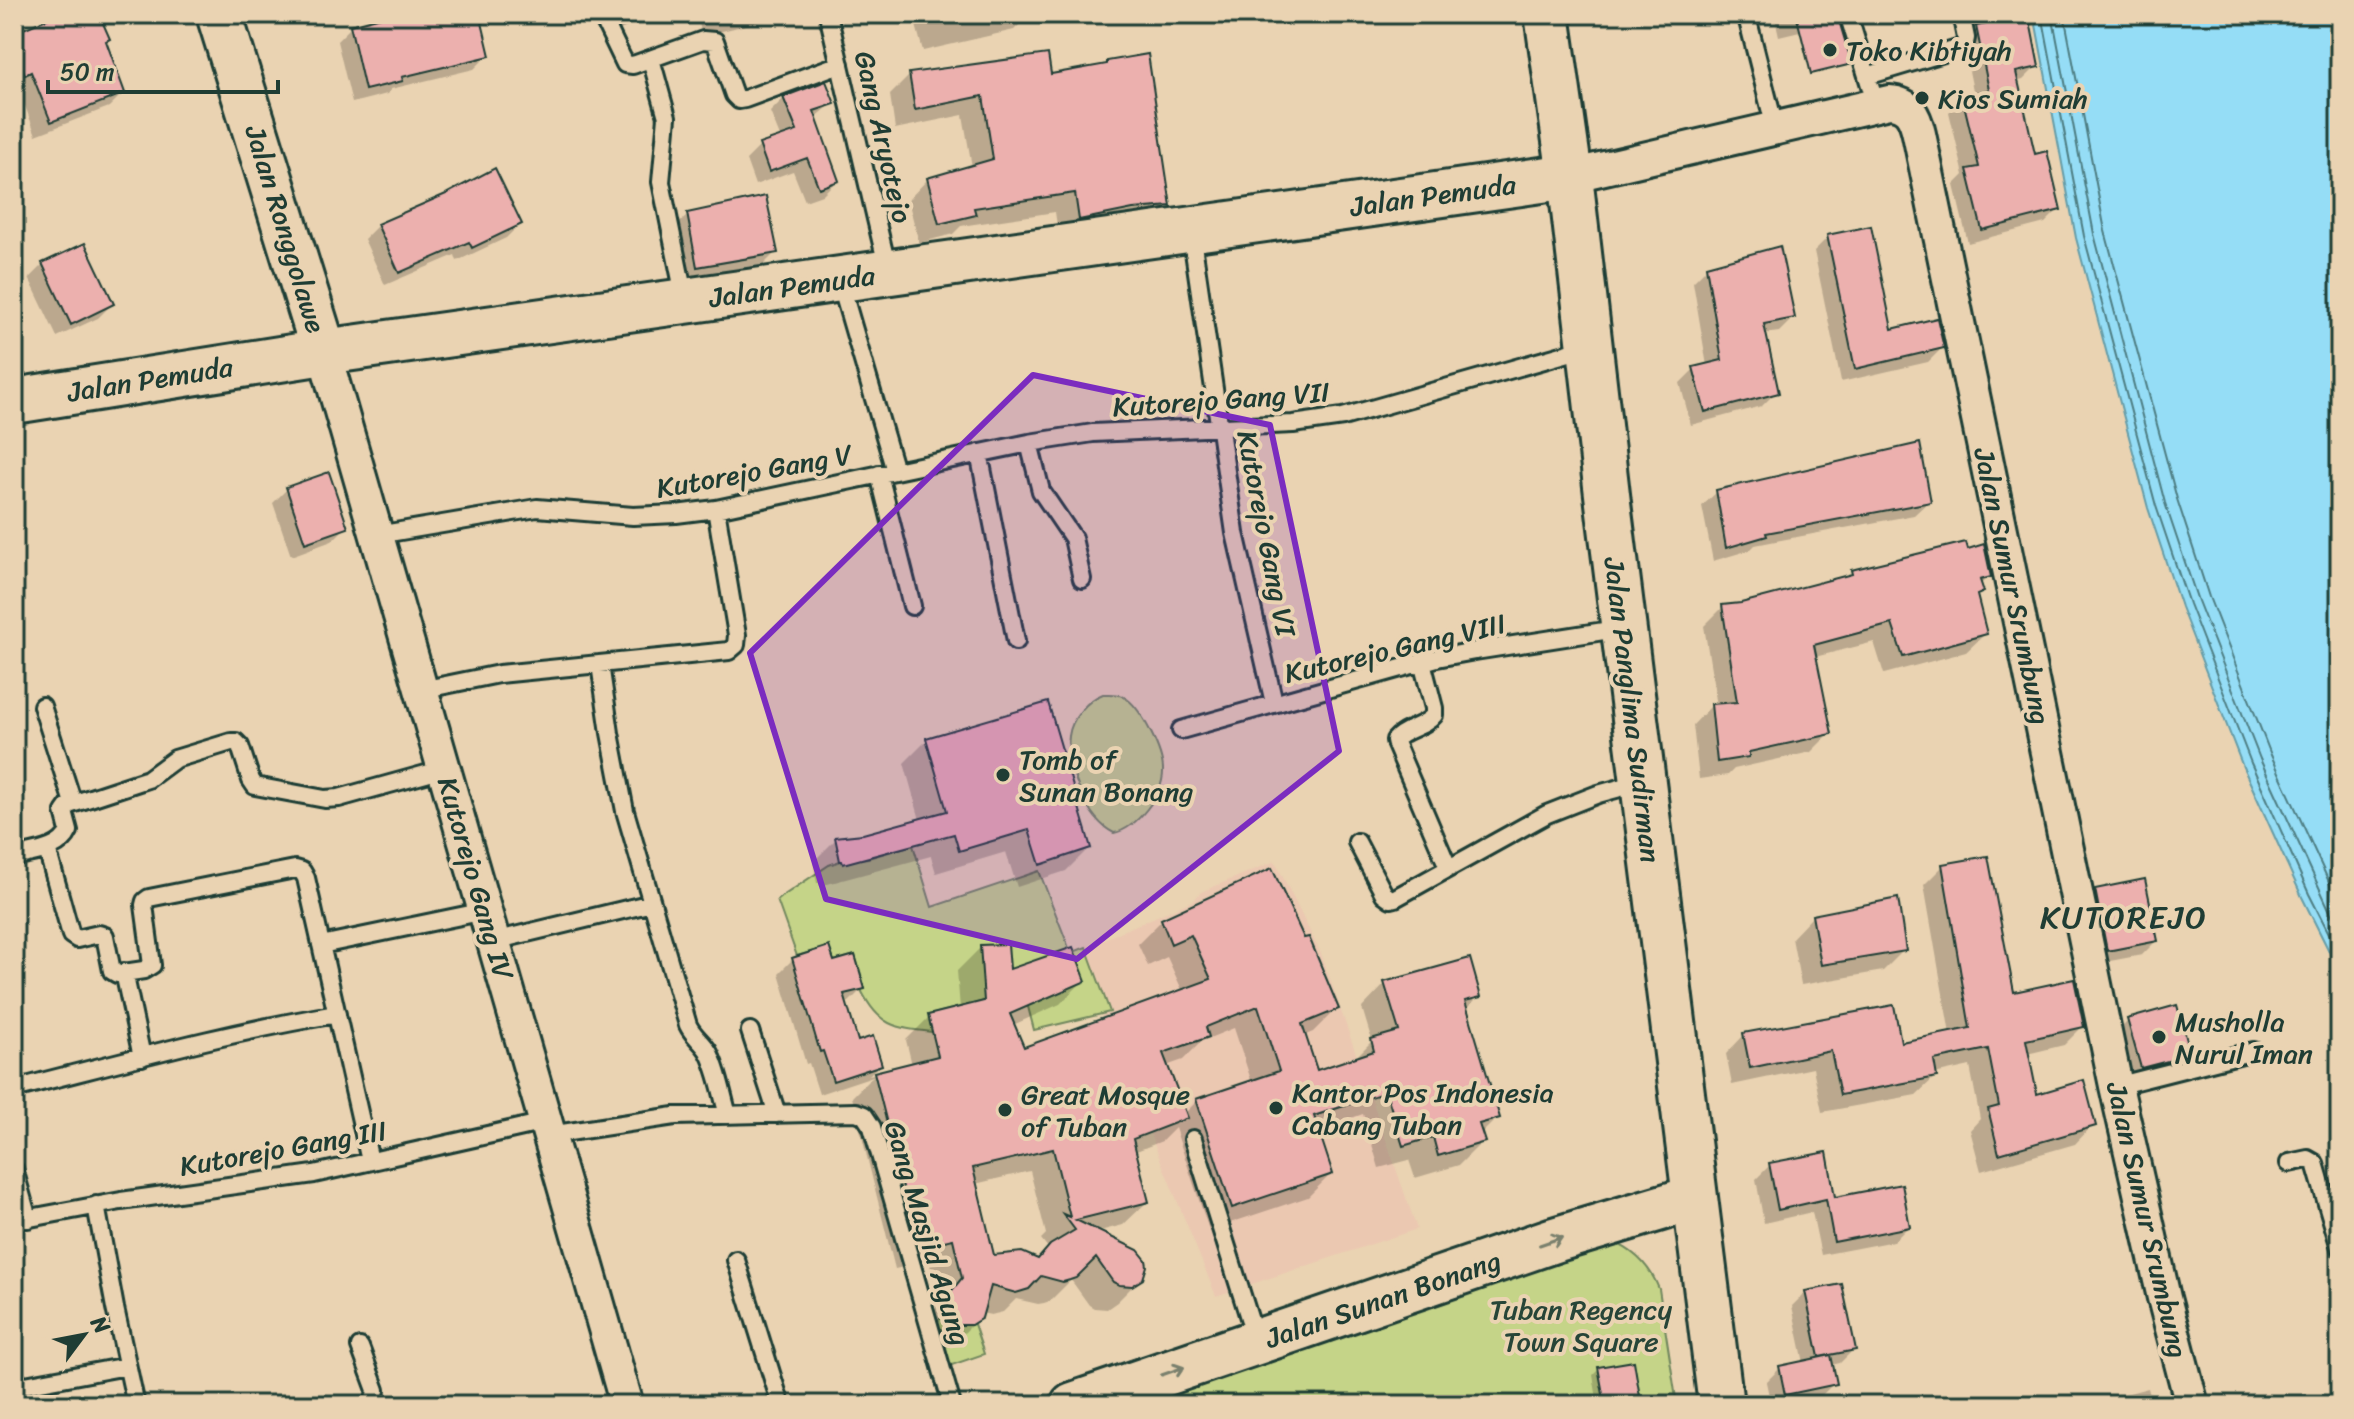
<svg xmlns="http://www.w3.org/2000/svg" width="2354" height="1419" font-family="Sriracha,sans-serif">
<style>
.built{fill:#ebc8b1}
.green{fill:#c5d488;stroke:#72885e;stroke-width:2}
.water{fill:#95ddf6;stroke:#669da8;stroke-width:2}
.shadow{fill:#0003;fill-rule:evenodd}
.lines{fill:none;stroke-linecap:round;stroke-linejoin:round}
.shore{stroke:#4e7d82;stroke-width:2}
.building{fill:#ecb0ae;stroke:#1f3d34;stroke-width:2;fill-rule:evenodd}
.lane-casing{stroke:#1f3d34;stroke-width:22}
.street-casing{stroke:#1f3d34;stroke-width:38}
.secondary-casing{stroke:#1f3d34;stroke-width:50}
.highway-casing{stroke:#1f3d34;stroke-width:50}
.lane{stroke:#ead3b2;stroke-width:16}
.street{stroke:#ead3b2;stroke-width:32}
.secondary{stroke:#ead3b2;stroke-width:44}
.highway{stroke:#ead3b2;stroke-width:44}
.oneway{stroke:#7a806d}
.marked{fill:#7b2cbf;fill-opacity:0.2;stroke:#7b2cbf;stroke-width:6;stroke-linejoin:round}
.poi-dot{fill:#1f3d34;stroke:#ead3b2;stroke-width:3}
.labels{text-anchor:middle;stroke-width:8;stroke-linejoin:round;paint-order:stroke}
.poi-label{font-size:28px;fill:#1f3d34;stroke:#ead3b2;text-anchor:start}
.street-label{font-size:28px;fill:#1f3d34;stroke:#ead3b2}
.park-label{font-size:28px;fill:#274538;stroke:#ead3b2}
.quarter-label{font-size:32px;letter-spacing:2px;fill:#1f3d34;stroke:#ead3b2}
</style>
<rect width="100%" height="100%" fill="#ead3b2"/>
<filter id="ink" filterUnits="userSpaceOnUse"><feTurbulence type="fractalNoise" baseFrequency=".0125" numOctaves="2"/><feDisplacementMap in="SourceGraphic" scale="16" xChannelSelector="R" yChannelSelector="G"/><feConvolveMatrix kernelMatrix="1 2 1 2 8 2 1 2 1" color-interpolation-filters="sRGB"/></filter>
<g filter="url(#ink)">
<path class="built" d="M1275,861L1322,956L1417,1229L1216,1296L1101,1014L1110,1011L1086,947L1194,900L1201,892Z"/>
<path class="green" d="M1103,694C1112,694 1120,693 1127,699C1142,710 1164,753 1163,772C1163,794 1136,829 1114,833C1087,820 1065,766 1069,736C1071,719 1087,700 1103,694Z
M913,845L932,907L1039,871L1071,953L1086,947L1110,1012L1034,1030L1024,991L929,1015L932,1032C894,1028 879,1026 861,990L865,988L855,955L834,961L829,947L797,956L777,900L829,865L840,861L868,858Z
M1611,1241C1634,1250 1650,1266 1659,1289L1677,1405H1101Z
M948,1316L957,1325L974,1324L984,1354L949,1366L937,1320Z"/>
<path class="water" d="M2034,14H2340V973L2302,897L2243,767L2181,607L2148,508L2076,238Z"/>
<path class="shadow" d="M63,14H97L104,42L123,93L109,107L36,135L17,85L14,86V35Z
M395,14H478L488,55L474,69L391,89L387,94L352,103L337,41L351,27Z
M610,14H656L618,31Z
M697,14H790L702,36Z
M824,14H860L825,20Z
M913,14H1030L1014,30L923,51Z
M1752,14H1833L1821,26L1779,36L1774,14L1753,19Z
M1977,28L2037,66L2023,80L2016,82L2034,156L2059,209L2045,223L1968,243L1954,185L1964,175L1949,112L1963,98L1974,95L1963,42Z
M1108,63L1169,205L1149,225L1059,239L1055,212L961,226L953,234L919,243L908,200L928,179L972,167L963,115L895,129L890,95L910,75L1049,77L1104,67Z
M784,98L833,103L815,118L836,181L822,195L805,201L793,171L755,185L746,160L760,146L781,139L770,112Z
M688,215L776,252L755,273L676,287L666,236Z
M520,224L506,238L457,261L455,255L385,285L364,239L378,225Z
M1828,237L1890,332L1942,348L1928,362L1841,382L1814,251Z
M43,264L112,304L98,318L57,337L29,278Z
M1707,268L1793,318L1779,332L1764,334L1776,392L1762,406L1691,425L1680,383L1694,369L1707,366L1693,282Z
M287,489L346,527L332,541L291,556L273,503Z
M1717,492L1929,501L1914,515L1755,545L1750,550L1713,561L1702,506Z
M1967,551L1989,576L1980,585L1982,591L1976,597L1985,634L1966,652L1884,674L1874,642L1815,657L1830,733L1811,752L1734,769L1728,775L1699,779L1693,725L1711,706H1717L1704,626L1723,607L1741,605L1847,577L1852,572Z
M927,740L1089,848L1066,871L1017,887L1006,852L936,873L931,856L820,886L819,883H817L813,862L836,839L863,836L920,820L904,763Z
M1943,866L2012,995L2082,1027L2064,1045L2027,1054L2036,1097L2093,1125L2075,1144L1981,1171L1970,1130L1980,1119L1970,1066L1934,1074L1935,1077L1916,1095L1822,1112L1813,1068L1732,1085L1726,1054L1744,1035L1899,1044L1950,1034L1924,885Z
M1271,871L1336,1009L1313,1032L1303,1036L1316,1073L1352,1061L1372,1041L1362,1008L1385,984L1479,996L1465,1010L1497,1118L1480,1135L1482,1142L1459,1165L1415,1178L1409,1160L1379,1168L1363,1114L1316,1130L1331,1174L1308,1197L1209,1230L1175,1128L1162,1141L1134,1152L1147,1202L1123,1225L1096,1232L1141,1278L1117,1302L1107,1309L1094,1308L1089,1305L1071,1280L1050,1301L1044,1303L1038,1304L1016,1299L1003,1312L991,1315L981,1313L980,1317L951,1346L939,1349L934,1348L922,1333L925,1321L940,1303L929,1261L895,1269L852,1097L873,1076L819,1094L809,1063L806,1064L779,973L793,959L832,964L863,988L849,1002L844,1003L857,1043L880,1064L869,1075L912,1065L906,1040L929,1017L960,1009L957,971L981,947L1008,972L1083,981L1060,1004L1013,1025L1022,1049L1183,992L1167,957L1148,966L1138,944L1162,920ZM1234,1028L1252,1083L1197,1101L1184,1114L1166,1066L1183,1060L1202,1041ZM1030,1171L1046,1234L1041,1239L1049,1249L1037,1261L993,1257L975,1184Z
M2096,891L2156,941L2142,955L2094,964L2082,905Z
M1813,916L1904,950L1883,971L1801,985L1792,938Z
M2128,1021L2189,1054L2175,1068L2127,1081L2114,1035Z
M1770,1165L1833,1200L1908,1227L1894,1241L1821,1255L1812,1212L1764,1223L1756,1179Z
M1806,1292L1854,1349L1840,1363L1831,1365L1834,1383L1820,1397L1784,1405H1771L1766,1382L1780,1368L1804,1363L1792,1306Z
M1599,1369L1638,1397L1636,1399L1637,1405H1598L1593,1375Z
M2148,1388L2153,1405H2106L2114,1397Z"/>
<g class="lines">
<path class="shore" d="M2042,14L2084,236L2156,506L2189,604L2251,763L2309,894L2340,955
M2052,14L2094,234L2165,503L2198,601L2260,759L2340,933
M2064,14L2105,231L2177,499L2209,597L2271,755L2340,906"/>
</g>
<path class="building" d="M58,14H99L110,39L106,41L125,93L51,122L31,72L25,75L14,48V33Z
M393,14H480L490,56L402,77L403,81L365,90L350,25Z
M1796,14H1837L1852,64L1811,74Z
M2029,16L2039,67L2016,72L2035,154L2047,151L2061,210L1982,230L1967,169L1979,167L1962,96L1989,90L1976,26Z
M1048,54L1051,74L1107,64V61L1148,54L1171,206L1133,209L1079,220L1075,193L974,208L976,215L939,224L927,178L993,159L983,96L915,110L909,73Z
M826,81L835,104L814,111L839,181L819,188L807,158L769,172L759,144L797,131L783,97Z
M495,168L522,224L472,248L469,242L399,273L377,224L446,194Z
M766,196L778,253L697,267L687,213Z
M1871,226L1892,329L1937,318L1944,348L1855,369L1827,235Z
M85,243L114,304L71,325L42,263Z
M1780,246L1795,318L1764,324L1779,393L1705,412L1693,367L1722,360L1706,266Z
M1920,443L1931,502L1766,533L1767,536L1726,548L1716,490Z
M329,472L348,528L305,543L286,487Z
M1966,542L1968,549L1984,544L1991,577L1980,580L1984,592L1977,595L1987,634L1903,657L1892,624L1814,645L1832,734L1749,752V757L1717,762L1711,704L1737,702L1722,605L1741,603L1852,574L1851,570Z
M1048,702L1091,848L1040,865L1029,830L959,851L954,834L843,864L842,861H840L835,837L863,834L947,811L926,738Z
M1988,856L2014,992L2074,979L2084,1027L2026,1040L2037,1094L2084,1080L2096,1126L1999,1154L1988,1109L1999,1106L1988,1049L1934,1060L1937,1077L1840,1095L1831,1051L1750,1068L1743,1033L1894,1005L1901,1042L1970,1028L1942,864Z
M1272,868L1304,938L1309,937L1339,1009L1302,1024L1317,1070L1374,1051L1371,1039L1399,1031L1384,982L1470,958L1481,997L1465,1001L1500,1118L1479,1124L1485,1142L1438,1156L1433,1137L1403,1146L1386,1092L1314,1116L1333,1174L1232,1208L1196,1099L1279,1071L1258,1006L1206,1027L1209,1037L1163,1053L1188,1118L1133,1139L1149,1202L1076,1220L1138,1250L1146,1260L1147,1266L1143,1279L1132,1286L1119,1285L1113,1282L1096,1258L1076,1278L1070,1280L1063,1282L1041,1276L1029,1289L1016,1293L991,1286L982,1318L971,1325H957L952,1321L945,1309L948,1295L962,1278L953,1239L918,1247L874,1072L938,1056L928,1015L984,1001L980,945L1008,944L1010,969L1073,947L1086,981L1010,1014L1024,1047L1211,979L1191,935L1171,944L1161,919ZM1053,1149L1070,1217L1063,1214L1075,1230L1050,1245L1038,1259L1022,1252L994,1255L973,1168Z
M2145,879L2158,941L2107,951L2095,889Z
M1898,898L1906,951L1821,965L1812,915Z
M829,946L834,961L855,955L865,989L844,994L858,1041L873,1036L882,1065L833,1081L823,1051L820,1052L792,958Z
M2177,1005L2191,1055L2141,1068L2127,1019Z
M1827,1152L1835,1197L1902,1184L1910,1227L1834,1242L1826,1199L1778,1210L1769,1163Z
M1842,1284L1856,1350L1819,1357L1805,1291Z
M1831,1355L1837,1384L1785,1395L1779,1366Z
M1634,1361L1640,1397L1633,1399L1634,1405H1605L1598,1367Z"/>
<g class="lines">
<defs>
<path id="lane" d="M601,14L625,64L633,65L703,40L715,41L734,95L739,100L745,99L840,64
M828,14L888,270
M1749,14L1748,21L1775,128
M1848,14L1876,105
M651,59L667,117L661,182L685,300
M1867,76L1964,47L1966,38L1961,14
M1191,231L1235,533L1274,703
M1029,443L1041,491L1073,538L1082,579
M979,453L1016,641
M895,471L1029,443L1093,433L1293,424L1343,417L1590,347
M879,474L912,606
M377,535L537,508L633,516L676,514L716,509L895,471L840,282
M1422,662L1434,708V715C1424,728 1405,728 1395,740L1396,745L1448,867
M600,664L610,733L625,811L688,1025C693,1036 702,1041 708,1051C718,1069 722,1095 728,1115
M421,690L499,674L729,651L736,645L737,635L716,509
M42,706L73,803
M1181,730L1437,658L1475,651L1623,628
M1357,842L1384,894L1391,899L1395,898L1547,814L1598,794L1642,782
M47,849L71,935L77,939L99,934L105,936L112,971L117,974L144,970L152,965L144,905L145,901L149,898L295,869L302,871L306,878L370,1161
M14,857C33,852 60,851 69,831L64,812L69,805L148,779L175,759L231,742H236L240,746L251,780L255,786L325,799L339,798L444,769
M494,941L652,903
M321,945L485,911
M124,972L142,1057
M750,1031L777,1114
M2116,1086L2254,1051
M14,1089C121,1062 228,1032 337,1014
M549,1135L675,1116L856,1112L864,1115L872,1127L952,1405
M1193,1139L1256,1340
M2289,1163L2308,1159L2315,1163L2340,1248
M14,1169L28,1219
M96,1205L115,1308L136,1405
M14,1221L121,1201L314,1174L545,1122
M736,1260L781,1405
M360,1347L376,1390L373,1405
M14,1387L127,1366"/>
<path id="street" d="M1570,176L1889,102C1909,103 1915,116 1919,134L2116,1086L2164,1298L2192,1405
M324,352L627,1405"/>
<path id="secondary" d="M219,14L324,352
M14,401L324,352L1570,176
M1073,1405L1554,1240L1694,1198"/>
<path id="highway" d="M1547,14L1570,176L1608,503L1721,1405"/>
</defs>
<use href="#lane" class="lane-casing"/>
<use href="#street" class="street-casing"/>
<use href="#secondary" class="secondary-casing"/>
<use href="#highway" class="highway-casing"/>
<use href="#lane" class="lane"/>
<use href="#street" class="street"/>
<use href="#secondary" class="secondary"/>
<use href="#highway" class="highway"/>
</g>
<defs><path id="oneway-shaft" d="M-6 0H5M1.5-3L5.5 0L1.5 3" fill="none" stroke-width="1.6" stroke-linecap="round" stroke-linejoin="round" transform="scale(2)"/></defs>
<g class="oneway">
<use href="#oneway-shaft" transform="translate(1551 1241) rotate(-19)"/>
<use href="#oneway-shaft" transform="translate(1173 1371) rotate(-19)"/>
</g>
</g>
<path class="marked" d="M1033,375L1270,425L1339,751L1077,959L826,899L750,653Z"/>
<g class="poi-dot">
<circle cx="1830" cy="50" r="8"/>
<circle cx="1922" cy="98" r="8"/>
<circle cx="1003" cy="775" r="8"/>
<circle cx="2159" cy="1037" r="8"/>
<circle cx="1276" cy="1108" r="8"/>
<circle cx="1005" cy="1110" r="8"/>
</g>
<g class="labels">
<g class="poi-label">
<text x="1846" y="60">Toko Kibtiyah</text>
<text x="1938" y="108">Kios Sumiah</text>
<text x="1019" y="769">Tomb of<tspan x="1019" dy="32">Sunan Bonang</tspan></text>
<text x="2175" y="1031">Musholla<tspan x="2175" dy="32">Nurul Iman</tspan></text>
<text x="1292" y="1102">Kantor Pos Indonesia<tspan x="1292" dy="32">Cabang Tuban</tspan></text>
<text x="1021" y="1104">Great Mosque<tspan x="1021" dy="32">of Tuban</tspan></text>
</g>
<g class="street-label">
<text transform="translate(884 137) rotate(77)" y="10">Gang Aryotejo</text>
<text transform="translate(1433 195) rotate(-8)" y="10">Jalan Pemuda</text>
<text transform="translate(286 229) rotate(73)" y="10">Jalan Ronggolawe</text>
<text transform="translate(792 286) rotate(-8)" y="10">Jalan Pemuda</text>
<text transform="translate(150 379) rotate(-9)" y="10">Jalan Pemuda</text>
<text transform="translate(1221 399) rotate(-4)" y="10">Kutorejo Gang VII</text>
<text transform="translate(754 471) rotate(-10)" y="10">Kutorejo Gang V</text>
<text transform="translate(1267 533) rotate(79)" y="10">Kutorejo Gang VI</text>
<text transform="translate(2013 586) rotate(78)" y="10">Jalan Sumur Srumbung</text>
<text transform="translate(1395 648) rotate(-13)" y="10">Kutorejo Gang VIII</text>
<text transform="translate(1633 710) rotate(83)" y="10">Jalan Panglima Sudirman</text>
<text transform="translate(476 878) rotate(74)" y="10">Kutorejo Gang IV</text>
<text transform="translate(283 1148) rotate(-10)" y="10">Kutorejo Gang III</text>
<text transform="translate(2148 1220) rotate(77)" y="10">Jalan Sumur Srumbung</text>
<text transform="translate(928 1233) rotate(73)" y="10">Gang Masjid Agung</text>
<text transform="translate(1383 1299) rotate(-19)" y="10">Jalan Sunan Bonang</text>
</g>
<g class="park-label">
<text x="1581" y="1319">Tuban Regency<tspan x="1581" dy="32">Town Square</tspan></text>
</g>
<g class="quarter-label">
<text x="2124" y="928">KUTOREJO</text>
</g>
</g>
<rect width="2354" height="1419" fill="none" stroke="#ead3b2" stroke-width="48"/>
<rect x="24" y="24" width="2306" height="1371" fill="none" stroke="#1f3d34" stroke-width="3" filter="url(#ink)"/>
<g transform="translate(84 1335) rotate(58)" stroke="#ead3b2" stroke-width="6" paint-order="stroke">
<path d="M0-6L14 30L0 20L-14 30Z" fill="#1f3d34"/>
<text y="-12" font-size="22" font-weight="bold" text-anchor="middle" fill="#1f3d34">N</text>
</g>
<path d="M48 80v12h230v-12" fill="none" stroke="#1f3d34" stroke-width="4"/>
<text x="60" y="80" font-size="24" fill="#1f3d34" stroke="#ead3b2" stroke-width="6" paint-order="stroke">50 m</text>
</svg>
